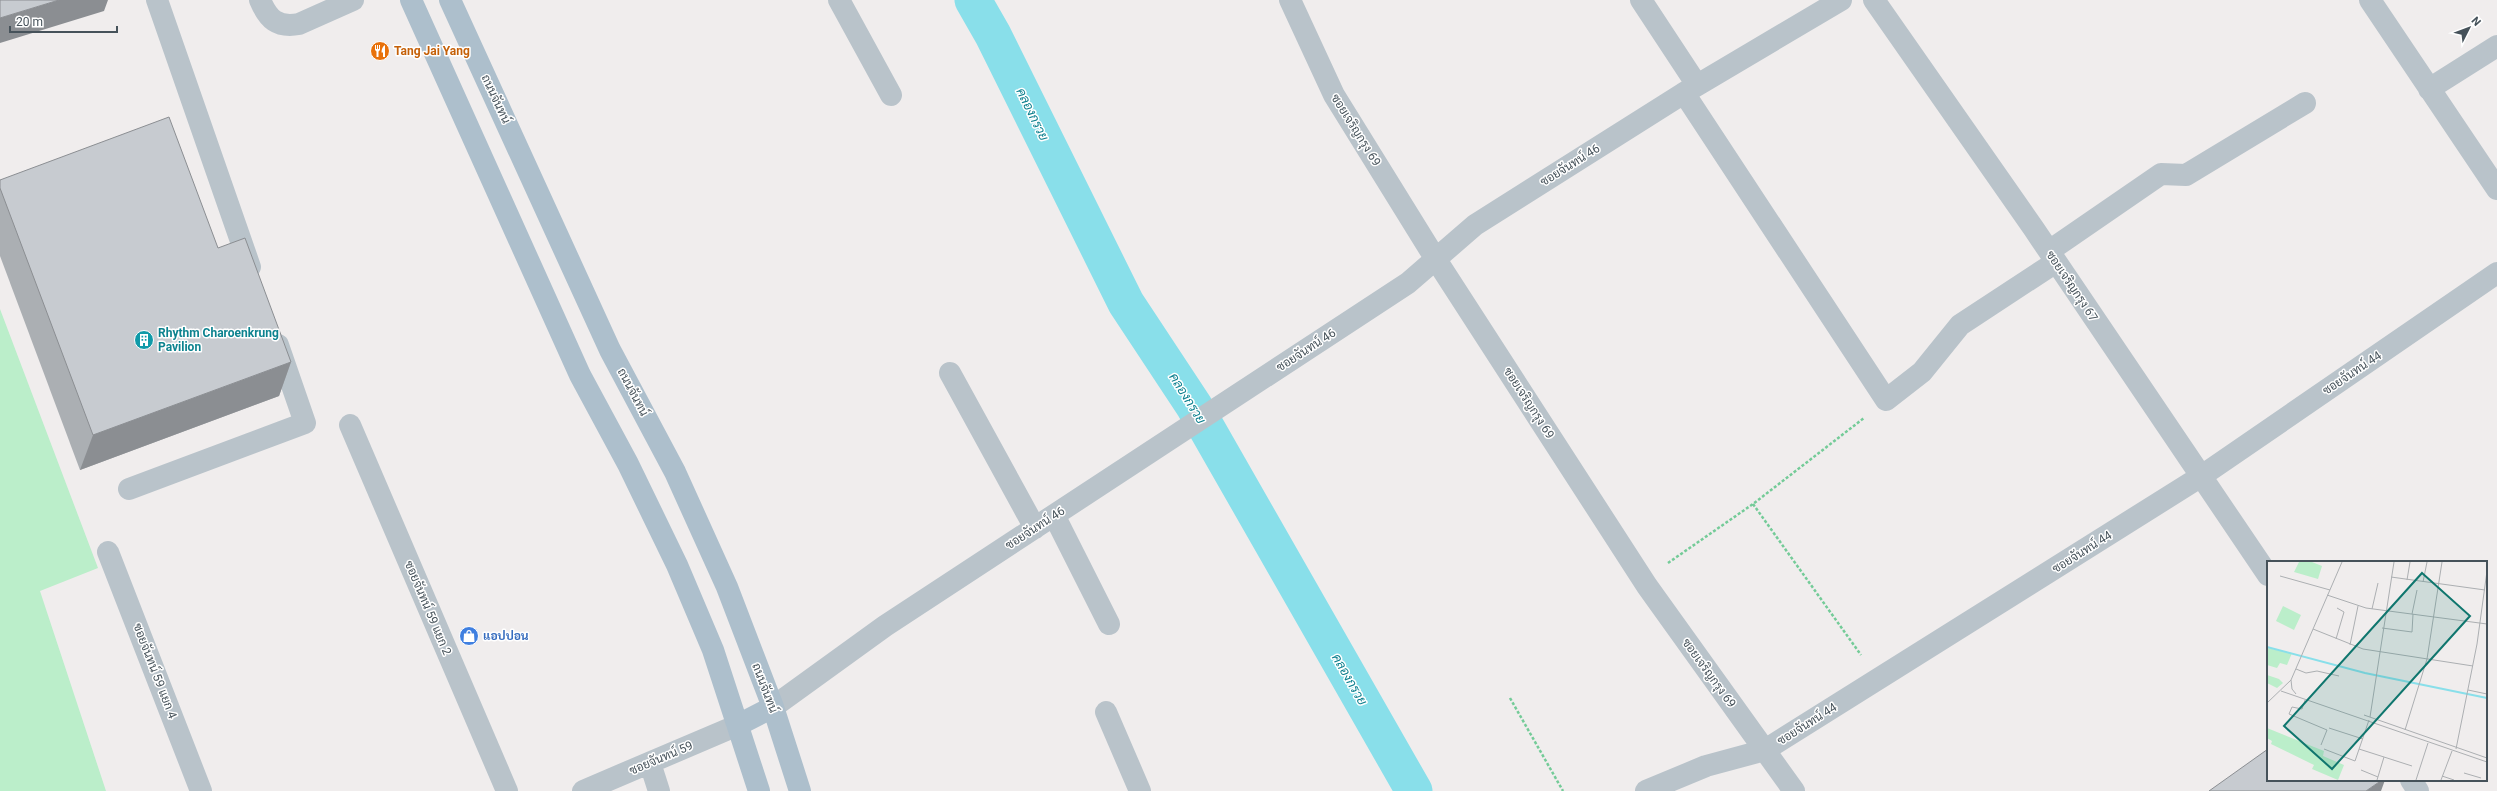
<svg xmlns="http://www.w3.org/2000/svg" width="2497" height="791" font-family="Roboto,Sarabun,sans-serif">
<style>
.green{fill:#bbeeca}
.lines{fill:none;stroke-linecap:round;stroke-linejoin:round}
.canal{stroke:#89dfea;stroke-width:37}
.path{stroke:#74cb98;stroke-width:2.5;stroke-dasharray:3 2;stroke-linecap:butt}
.minor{stroke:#b9c3ca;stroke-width:22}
.major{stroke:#adbfcc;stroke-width:22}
.wall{fill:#abafb3}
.shaded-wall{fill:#8b8e92}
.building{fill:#c7cbd0;stroke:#8b8e92}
.labels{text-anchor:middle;stroke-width:3;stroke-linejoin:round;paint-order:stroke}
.food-label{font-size:12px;font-weight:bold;fill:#c56008;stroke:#fff;text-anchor:start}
.street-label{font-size:12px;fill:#46525a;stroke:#fff}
.culture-label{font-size:12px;font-weight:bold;fill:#0d838f;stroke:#fff;text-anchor:start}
.shop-label{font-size:12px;font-weight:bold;fill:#366cbe;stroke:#fff;text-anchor:start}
.water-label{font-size:13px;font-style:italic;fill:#0e808f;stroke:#fff}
.inset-river{fill:none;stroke:#89dfea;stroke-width:2}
.inset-road{fill:none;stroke:#acafb2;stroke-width:1}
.view{fill:#0f766e;fill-opacity:0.15;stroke:#0f766e;stroke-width:2}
.inset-edge{fill:none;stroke:#46525a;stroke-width:2}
</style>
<rect width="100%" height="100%" fill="#f0eded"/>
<path class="green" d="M0,309L98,568L40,591L106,791H0Z"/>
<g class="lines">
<path class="canal" d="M973,0L993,35L1126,303L1194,406L1414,791"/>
<path class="path" d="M1753,504L1861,655
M1668,563L1753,504L1864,418
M1510,698L1563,791"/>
<path class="minor" d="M157,0L250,267
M260,0C268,19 277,28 299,24L353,0
M839,0L891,95
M1290,0L1334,95L1435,258L1647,586L1794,791
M1641,0L1697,85
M1874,0L2034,229L2268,575
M2370,0L2497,189
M2429,89L2497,46
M1684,93L1886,400L1922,372L1960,325L2056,262
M2049,251L2161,174L2186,175L2305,103
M950,373L1035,528
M350,425L507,791
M129,489L305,423L278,345
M1054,515L1109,624
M108,552L201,791
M773,707L885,626L1408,283L1475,225L1684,93L1841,0
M1106,712L1140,791
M650,763L659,791
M2411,780L2418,791
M583,791L738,725
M1646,791L1706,766L1765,750L2200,477L2497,273"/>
<path class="major" d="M411,0L580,375L628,464L677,565L713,650L759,791
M450,0L610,350L675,472L727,587L773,707L800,791
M738,725L773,707"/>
</g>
<path class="wall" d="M0,180L218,248L291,362L279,396L80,470L0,256Z"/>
<path class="shaded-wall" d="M59,0H108L104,11L0,43V18Z
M291,362L279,396L80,470L93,435Z
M2382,780H2385L2381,791H2366Z"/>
<path class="building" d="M0,0H59L0,18Z
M169,117L218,248L245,238L291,362L93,435L0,188V180Z
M2268,749V780H2382L2366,791H2209Z"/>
<defs>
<symbol id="restaurant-disc" viewBox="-11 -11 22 22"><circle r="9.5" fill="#e8710a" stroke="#fff"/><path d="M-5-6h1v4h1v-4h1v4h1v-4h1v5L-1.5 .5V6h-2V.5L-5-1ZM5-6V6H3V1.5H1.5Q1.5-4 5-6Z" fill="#fff"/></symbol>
<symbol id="building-disc" viewBox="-11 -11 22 22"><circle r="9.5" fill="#0f9aa8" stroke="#fff"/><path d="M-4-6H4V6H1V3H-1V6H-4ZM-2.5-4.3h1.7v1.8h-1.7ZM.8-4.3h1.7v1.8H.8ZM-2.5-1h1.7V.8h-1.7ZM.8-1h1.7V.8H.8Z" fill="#fff"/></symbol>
<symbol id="shop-disc" viewBox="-11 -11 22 22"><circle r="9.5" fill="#3f7fe0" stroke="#fff"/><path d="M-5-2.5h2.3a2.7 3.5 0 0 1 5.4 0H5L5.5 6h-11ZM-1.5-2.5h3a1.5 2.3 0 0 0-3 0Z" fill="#fff"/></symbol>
</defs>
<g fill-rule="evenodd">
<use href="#restaurant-disc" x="369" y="40" width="22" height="22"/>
<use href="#building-disc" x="133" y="329" width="22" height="22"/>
<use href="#shop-disc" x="458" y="625" width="22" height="22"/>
</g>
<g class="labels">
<g class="food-label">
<text x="394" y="55">Tang Jai Yang</text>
</g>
<g class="street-label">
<text transform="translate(496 99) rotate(65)" y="4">ถนนจันทน์</text>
<text transform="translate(1356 130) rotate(58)" y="4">ซอยเจริญกรุง 69</text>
<text transform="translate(1570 165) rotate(-32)" y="4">ซอยจันทน์ 46</text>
<text transform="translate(2072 286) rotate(56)" y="4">ซอยเจริญกรุง 67</text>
<text transform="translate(1306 350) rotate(-33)" y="4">ซอยจันทน์ 46</text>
<text transform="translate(2352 373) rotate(-34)" y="4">ซอยจันทน์ 44</text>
<text transform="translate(633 392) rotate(62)" y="4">ถนนจันทน์</text>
<text transform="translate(1529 403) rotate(57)" y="4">ซอยเจริญกรุง 69</text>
<text transform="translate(1035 528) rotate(-33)" y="4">ซอยจันทน์ 46</text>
<text transform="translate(2082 552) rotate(-32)" y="4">ซอยจันทน์ 44</text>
<text transform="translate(428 608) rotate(67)" y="4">ซอยจันทน์ 59 แยก 2</text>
<text transform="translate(155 671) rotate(69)" y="4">ซอยจันทน์ 59 แยก 4</text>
<text transform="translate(1709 673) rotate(54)" y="4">ซอยเจริญกรุง 69</text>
<text transform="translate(765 688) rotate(69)" y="4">ถนนจันทน์</text>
<text transform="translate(1807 724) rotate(-32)" y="4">ซอยจันทน์ 44</text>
<text transform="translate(661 758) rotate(-23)" y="4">ซอยจันทน์ 59</text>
</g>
<g class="culture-label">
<text x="158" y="337">Rhythm Charoenkrung<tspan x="158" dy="14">Pavilion</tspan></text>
</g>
<g class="shop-label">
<text x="483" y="640">แอปปอน</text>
</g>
<g class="water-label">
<text transform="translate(1033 114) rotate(64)" y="5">คลองกรวย</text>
<text transform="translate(1188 398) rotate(58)" y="5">คลองกรวย</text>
<text transform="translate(1350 679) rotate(60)" y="5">คลองกรวย</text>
</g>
</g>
<g transform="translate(2267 561)">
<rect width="220" height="220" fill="#f0eded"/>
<path d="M32,1H45L55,5L51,18L27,11ZM16,45L34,54L27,69L9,60ZM0,87L25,92L20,104L13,102L10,107L0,104ZM0,114L12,118L16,122L10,127L0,122ZM0,167L57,190L56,195L77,204L71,219L45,208L47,204L4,183L5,180L0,177Z" fill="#bbeeca"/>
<path class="inset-river" d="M0,86L98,112L220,137"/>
<path class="inset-road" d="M13,15L63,29M124,16L218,29M140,19L143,1M156,21L160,1M60,34L99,47L220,63M105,48L111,22M145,53L150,29M115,67L145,71L146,53M46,68L96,88L206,105M69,78L77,51L70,47M83,84L91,45M29,108L39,112L50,110L72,115M24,119L25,128L29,133M201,129L220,133M14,130L220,201M38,139L35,148L25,146L22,153L60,169L54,184M0,142L24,119L75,1M97,154L220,197M103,156L127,1M62,167L96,178M138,169L160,98L175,1M57,188L88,200L102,159M92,188L117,196L110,219M189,188L210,83L220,10M117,196L145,205M94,209L111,216M197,212L214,217M175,215L187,219M149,219L161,182M174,219L185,190"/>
<path class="view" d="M155,12L203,55L65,208L17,165Z"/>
<rect width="220" height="220" class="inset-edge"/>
</g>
<g transform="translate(2469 28) rotate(48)" stroke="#ffffff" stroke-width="3" paint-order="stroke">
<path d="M0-3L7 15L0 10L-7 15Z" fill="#46525a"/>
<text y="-6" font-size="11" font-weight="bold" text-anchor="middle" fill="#46525a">N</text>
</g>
<path d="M10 26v6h107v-6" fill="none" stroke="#46525a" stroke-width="2"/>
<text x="16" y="26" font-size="12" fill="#46525a" stroke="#ffffff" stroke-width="3" paint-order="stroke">20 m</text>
</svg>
